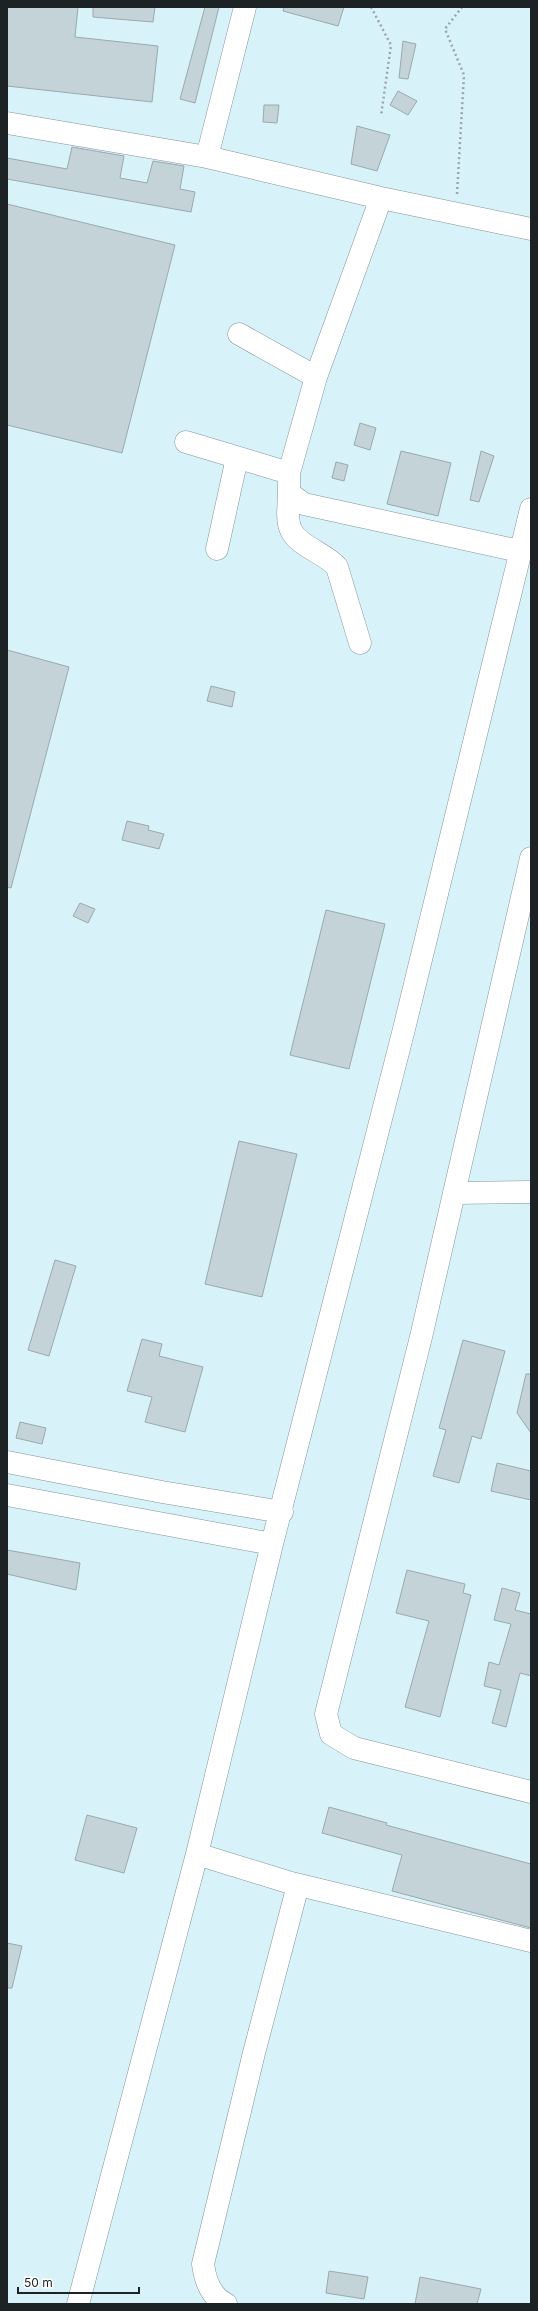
<svg xmlns="http://www.w3.org/2000/svg" width="538" height="2311" font-family="Inter,sans-serif">
<style>
.built{fill:#d8f2fa}
.building{fill:#c3d3d8;stroke:#9aa9ae}
.lines{fill:none;stroke-linecap:round;stroke-linejoin:round}
.minor-casing{stroke:#849398;stroke-width:23}
.path{stroke:#9ca6a9;stroke-width:2.5;stroke-dasharray:2 3;stroke-linecap:butt}
.minor{stroke:#fff;stroke-width:22}
</style>
<rect width="100%" height="100%" fill="#eefbff"/>
<path class="built" d="M7,7H531V2304H7Z"/>
<path class="building" d="M7,7H78L75,37L158,46L152,102L7,86Z
M93,7H155L153,22L93,17Z
M205,7H219L195,103L180,99Z
M284,7H344L338,26L283,11Z
M403,41L416,44L408,79L399,78Z
M398,91L417,101L408,115L390,105Z
M264,105H279L277,123L263,122Z
M357,126L390,135L377,171L351,164Z
M72,147L124,156L120,178L147,183L153,161L184,166L180,189L195,192L191,212L7,179V158L67,169Z
M7,204L175,245L122,453L7,425Z
M360,423L376,428L370,450L354,445Z
M401,451L451,463L438,516L387,504Z
M481,451L494,456L479,502L470,500Z
M336,462L348,465L344,481L332,478Z
M7,650L69,667L11,888L7,887Z
M211,686L235,692L232,707L207,701Z
M127,821L149,826L148,830L164,834L159,849L122,840Z
M80,903L95,909L88,923L73,916Z
M326,910L385,924L349,1069L290,1055Z
M239,1141L297,1154L262,1297L205,1284Z
M55,1260L76,1266L49,1356L28,1350Z
M142,1339L162,1344L159,1356L203,1367L185,1432L145,1422L152,1397L127,1391Z
M463,1340L505,1351L481,1439L472,1436L459,1483L433,1476L446,1430L439,1428Z
M526,1374H531V1433L517,1413Z
M20,1422L46,1428L42,1444L16,1438Z
M497,1463L531,1471V1500L491,1491Z
M7,1550L80,1563L76,1590L7,1574Z
M407,1570L465,1584L463,1593L471,1595L440,1717L405,1707L429,1621L396,1613Z
M502,1588L520,1593L515,1610L531,1614V1676L520,1673L506,1727L492,1723L501,1690L484,1686L489,1662L499,1665L511,1624L494,1620Z
M329,1807L387,1823L386,1825L531,1864V1928L392,1891L402,1855L322,1833Z
M87,1815L137,1828L124,1873L75,1860Z
M7,1943L22,1946L12,1988H7Z
M329,2271L368,2277L364,2299L326,2293Z
M420,2277L481,2289L477,2304H415Z"/>
<g class="lines">
<defs>
<path id="minor" d="M7,123L207,157L381,198L531,229
M207,157L245,7
M381,198L316,377L289,473V493L304,504L519,551
M239,334L316,377
M186,442L289,473
M289,493C289,504 286,520 291,530C298,546 325,553 337,567L360,643
M217,549L237,458
M531,858L421,1337L326,1714L331,1734L354,1748L531,1792
M454,1193L531,1192
M7,1462L162,1492L282,1512
M7,1495L272,1544
M197,1854L291,1883L531,1941
M78,2304L197,1854L272,1544L404,1029L531,509
M226,2304C211,2297 205,2279 203,2264L254,2053L298,1885"/>
</defs>
<use href="#minor" class="minor-casing"/>
<path class="path" d="M371,7L391,45L381,116
M457,194L464,75L445,29L462,7"/>
<use href="#minor" class="minor"/>
</g>
<rect width="538" height="2311" fill="none" stroke="#1d2325" stroke-width="16"/>
<path d="M18 2287v6h121v-6" fill="none" stroke="#1d2325" stroke-width="2"/>
<text x="24" y="2287" font-size="12" fill="#1d2325" stroke="#ffffff" stroke-width="3" paint-order="stroke">50 m</text>
</svg>
